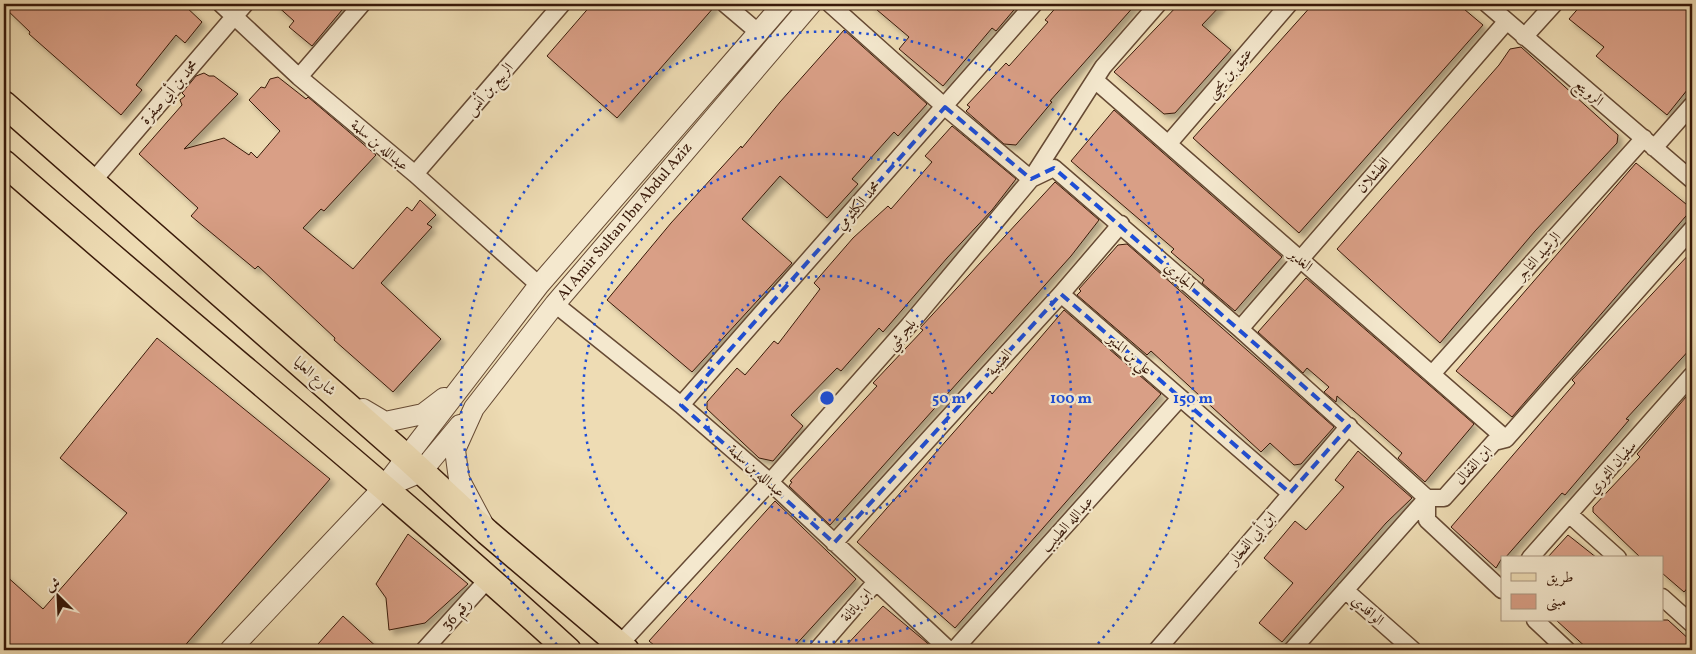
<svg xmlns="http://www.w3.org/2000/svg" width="1696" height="654" font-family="Vollkorn,Amiri,serif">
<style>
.building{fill:#d99f86;stroke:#391a0a;filter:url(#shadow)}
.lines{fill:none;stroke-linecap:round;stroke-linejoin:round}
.minor-casing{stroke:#664a34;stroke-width:19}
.tertiary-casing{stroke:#664a34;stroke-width:22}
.primary-casing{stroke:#391a0a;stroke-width:28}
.minor{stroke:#f4e8ce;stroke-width:16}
.tertiary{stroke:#f4e8ce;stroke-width:20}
.primary{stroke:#eedcb4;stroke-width:25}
.marked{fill:none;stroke:#1d4ed8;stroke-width:4;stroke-dasharray:10 6;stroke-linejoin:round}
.ring{fill:none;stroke:#1d4ed8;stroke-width:2.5;stroke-dasharray:2.5 5}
.labels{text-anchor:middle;stroke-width:4.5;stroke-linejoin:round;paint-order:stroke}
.street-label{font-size:15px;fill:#391a0a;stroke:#f4e8ce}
.centre{fill:#1d4ed8;stroke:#f4e8ce;stroke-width:2.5}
.ring-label{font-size:15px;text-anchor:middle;font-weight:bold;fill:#1d4ed8;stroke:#f4e8ce;stroke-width:4.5;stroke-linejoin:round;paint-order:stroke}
</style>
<defs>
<filter id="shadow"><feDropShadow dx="4.5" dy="4.5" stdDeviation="2.5" flood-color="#0004"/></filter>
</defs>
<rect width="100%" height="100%" fill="#eedcb4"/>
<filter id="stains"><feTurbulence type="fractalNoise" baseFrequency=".004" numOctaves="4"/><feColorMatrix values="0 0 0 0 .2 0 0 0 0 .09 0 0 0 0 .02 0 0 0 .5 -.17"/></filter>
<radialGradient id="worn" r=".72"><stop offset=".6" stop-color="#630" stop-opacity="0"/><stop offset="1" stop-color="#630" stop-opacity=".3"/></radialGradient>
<path class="building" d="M4,4H183L202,22L185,43L176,35L136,85L142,90L121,115L29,34L30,32L4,7Z
M275,4H347L312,46L289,27L294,21Z
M592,4H715V6L617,118L547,56Z
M870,4H1019L996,31L992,28L943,86L899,49L909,37Z
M1059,4H1136L1050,101L1052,102L1016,145L1004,144L966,111L970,107L967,105L1006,63L1009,66L1048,22L1045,20Z
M1179,4H1222L1202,25L1231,50L1175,113L1164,114L1114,72Z
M1313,4H1458L1483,25L1299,233L1193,138Z
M1582,4H1692V84L1667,115L1596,56L1604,47L1569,19Z
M844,30L927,104L898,136L894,132L852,179L858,184L827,218L780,176L742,219L792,263L692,372L607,300L671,223L741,146L742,148L780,102Z
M1521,47L1618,135L1617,143L1535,231L1440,343L1337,249L1499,65L1510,49Z
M204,73L209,76H214L238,94L184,149L224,138L249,155L251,152L257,158L280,131L249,100L261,87L265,88L270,79L278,77L306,99L308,97L376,155L324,211L321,209L303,228L353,269L407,207L412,211L420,200L436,215L427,224L432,227L381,283L441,339L393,392L334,340L335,338L258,266L255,269L191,216L198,208L139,154L182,105L180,100L185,96L182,93L196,76Z
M1114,110L1282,257L1235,311L1202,283L1204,280L1171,252L1174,249L1071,161Z
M952,126L1016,179L992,210L947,258L883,332L879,328L841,371L837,368L791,415L803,426L773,461L759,458L707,409V402L737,368L745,375L774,341L778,344L820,289L814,283L853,238L888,206L891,209L932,162L925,156Z
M1636,163L1692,209L1512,417L1456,371Z
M1055,182L1099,220L1071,256L830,525L789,486L792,482L790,481L877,386L873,383L923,330L920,328Z
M1127,244L1334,427L1301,464L1294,465L1270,443L1261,452L1151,351L1147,355L1077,295L1081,291L1079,289L1118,245Z
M1692,251V347L1626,419L1629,420L1565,495L1562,493L1505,558H1502L1496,568L1451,527L1575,383L1572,380Z
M1306,278L1474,424L1425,482L1398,458L1402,453L1337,396L1336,402L1324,392L1329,387L1307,368L1303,373L1258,332Z
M1064,310L1161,394L955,628L857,542L990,391L992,394Z
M157,338L330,479L181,650H4V574L43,609L127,513L60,458Z
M1692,390V583L1684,592L1662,573V558H1641L1593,512V507L1640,457L1637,454Z
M1358,451L1412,498L1386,523L1282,642L1259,623L1293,583L1264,558L1295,521L1306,530L1344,487L1335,480Z
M775,501L856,579L791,650H660L649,641Z
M408,534L468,584L425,623L389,630L386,598L376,584Z
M1568,535L1597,558H1547Z
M883,606L926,642L935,650H842Z
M343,616L357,629L380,650H326L318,644Z
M1556,620H1668L1692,642V650H1589Z"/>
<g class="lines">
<defs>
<path id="minor" d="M221,4L299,77L415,174L539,285
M725,4L758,32
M830,4L945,107L1031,179L1054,168L1240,329L1427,498V520L1502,590
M1487,4L1692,180
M1524,37L1554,4
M299,77L362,4
M1096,81L1506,439
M1169,143L1289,4
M1654,148L1692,105
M415,174L562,4
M93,181L245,4
M1061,294L1290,493
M555,304L681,405L770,482L949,650
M1240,329L1506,22
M1432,374L1644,138
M681,405L1034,4
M1570,515L1618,558
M834,543L1061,294L1121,224
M1530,558L1692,375
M1345,590L1413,650
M1662,597L1692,624
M1535,620L1567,650
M619,645L770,482L910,324L1031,179L1103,67L1158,4
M424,650L489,578
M817,650L875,583
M954,650L1180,398
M1157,650L1349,426
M1292,650L1427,498H1444L1494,442L1506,439L1692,229"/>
<path id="tertiary" d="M363,409L385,422L423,414L444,398
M383,488L539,285L783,4
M482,522L459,479L455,450L474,408L555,304L811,4
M230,650L383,488L421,472L460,425"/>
<path id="primary" d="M4,104L406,457L487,532L626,650
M4,163C191,327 385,483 568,650"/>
</defs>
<use href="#minor" class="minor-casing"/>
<use href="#tertiary" class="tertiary-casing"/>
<use href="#primary" class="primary-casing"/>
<use href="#minor" class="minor"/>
<use href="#tertiary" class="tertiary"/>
<use href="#primary" class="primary"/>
</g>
<path class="marked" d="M945,107L1031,179L1054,168L1349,426L1290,493L1061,294L834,543L681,405Z"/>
<g class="ring">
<circle cx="827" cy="398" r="122"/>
<circle cx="827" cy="398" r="244"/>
<path d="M562 650A366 366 0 1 1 1092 650"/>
</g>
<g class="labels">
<g class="street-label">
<text transform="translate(1229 73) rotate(-49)" y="5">عتيق بن يحيى</text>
<text transform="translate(489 89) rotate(-49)" y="5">الربيع بن أنس</text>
<text transform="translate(169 92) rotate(-49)" y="5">محمد بن أبي صفرة</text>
<text transform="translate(1589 92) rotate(40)" y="5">الرويتع</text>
<text transform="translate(380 145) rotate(40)" y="5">عبدالله بن سلمة</text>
<text transform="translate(1373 175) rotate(-49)" y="5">الطشلان</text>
<text transform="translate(858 205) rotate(-49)" y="5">محمد الكلثومي</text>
<text transform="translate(624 221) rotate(-50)" y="5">Al Amir Sultan Ibn Abdul Aziz</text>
<text transform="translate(1538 256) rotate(-48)" y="5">الرشيد التاجر</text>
<text transform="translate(1301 260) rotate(41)" y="5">الغدير</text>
<text transform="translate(1180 276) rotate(41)" y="5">الجابري</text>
<text transform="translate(901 334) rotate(-49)" y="5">بلجرشي</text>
<text transform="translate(1130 354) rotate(41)" y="5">علي بن المنير</text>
<text transform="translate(999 362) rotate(-48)" y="5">الضبية</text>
<text transform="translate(315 376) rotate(41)" y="5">شارع العليا</text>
<text transform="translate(1473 465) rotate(-48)" y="5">ابن القفال</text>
<text transform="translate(1612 467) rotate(-49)" y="5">سفيان الثوري</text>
<text transform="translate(757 471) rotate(42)" y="5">عبدالله بن سلمة</text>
<text transform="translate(1067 524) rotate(-48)" y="5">عبدالله الطبيب</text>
<text transform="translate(1252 538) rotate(-50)" y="5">ابن أبي الفخار</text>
<text transform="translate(856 605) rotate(-49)" y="5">ابن باتانة</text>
<text transform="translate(1368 610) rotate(41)" y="5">الواقدي</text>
<text transform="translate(456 614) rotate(-48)" y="5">رقم 36</text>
</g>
</g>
<circle cx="827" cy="398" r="8" class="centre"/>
<g class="ring-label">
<text x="949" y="403">50 m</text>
<text x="1071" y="403">100 m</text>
<text x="1193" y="403">150 m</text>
</g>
<rect width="1696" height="654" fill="none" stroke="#eedcb4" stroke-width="20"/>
<rect x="5" y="5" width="1686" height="644" fill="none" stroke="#391a0a" stroke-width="2.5"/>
<rect x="10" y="10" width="1676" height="634" fill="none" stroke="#391a0a"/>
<rect x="1501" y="556" width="162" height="65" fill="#f4e8ce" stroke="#a99680"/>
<rect x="1511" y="573" width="25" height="8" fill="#eedcb4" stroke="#a99680"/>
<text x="1546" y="582" font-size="15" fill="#391a0a">طريق</text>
<rect x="1511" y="594" width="25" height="15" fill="#d99f86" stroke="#a99680"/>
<text x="1546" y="606" font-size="15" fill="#391a0a">مبنى</text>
<g transform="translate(58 596) rotate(336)" stroke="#f4e8ce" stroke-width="4" paint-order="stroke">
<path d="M0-4L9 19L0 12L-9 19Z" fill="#391a0a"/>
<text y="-8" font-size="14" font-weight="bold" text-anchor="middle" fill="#391a0a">ش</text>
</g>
<rect width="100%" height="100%" filter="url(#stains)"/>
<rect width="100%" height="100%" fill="url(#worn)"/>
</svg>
